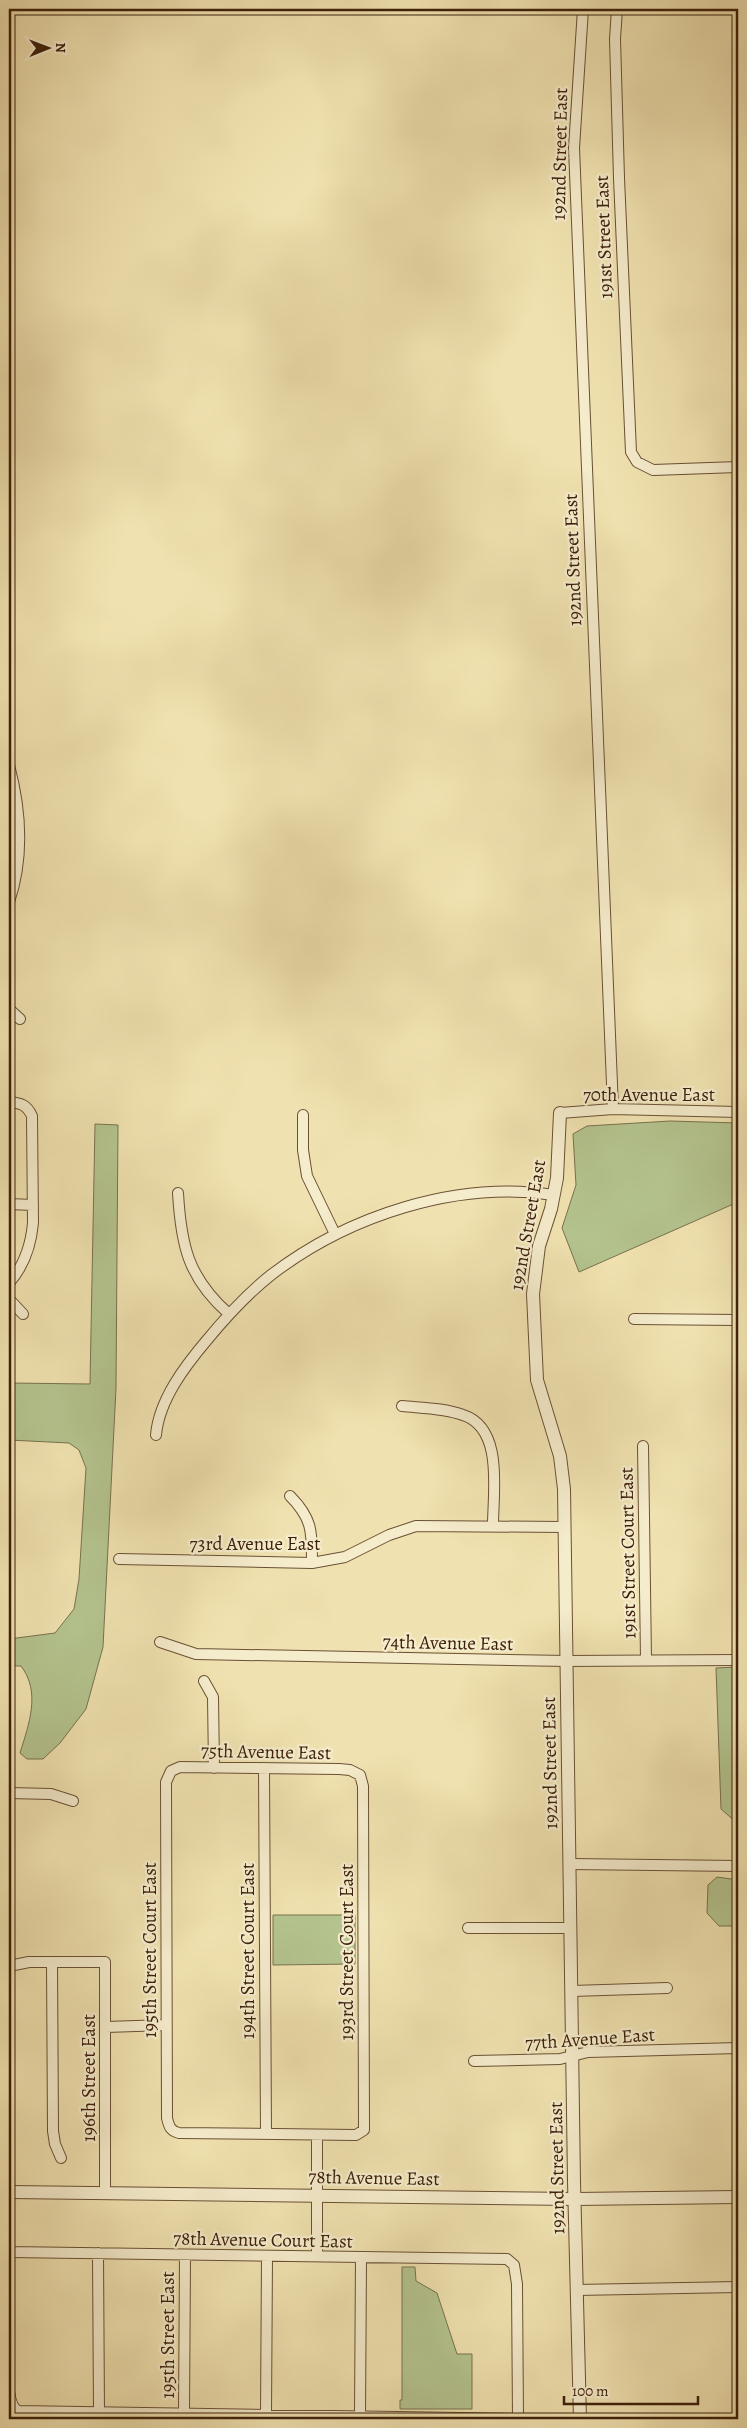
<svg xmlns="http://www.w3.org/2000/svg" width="747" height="2428" font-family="Alegreya,serif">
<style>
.green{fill:#b4c48f;stroke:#78724d}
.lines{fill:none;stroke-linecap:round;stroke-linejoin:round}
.minor-casing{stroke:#6a5034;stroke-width:12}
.tertiary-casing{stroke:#6a5034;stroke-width:14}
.minor{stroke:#f5eccc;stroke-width:10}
.tertiary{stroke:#f5eccc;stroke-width:12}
.labels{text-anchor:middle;stroke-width:4.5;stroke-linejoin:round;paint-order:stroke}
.street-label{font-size:19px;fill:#3d200b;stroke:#f5eccc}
</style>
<rect width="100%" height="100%" fill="#f0e2b0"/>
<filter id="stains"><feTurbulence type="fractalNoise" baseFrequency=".004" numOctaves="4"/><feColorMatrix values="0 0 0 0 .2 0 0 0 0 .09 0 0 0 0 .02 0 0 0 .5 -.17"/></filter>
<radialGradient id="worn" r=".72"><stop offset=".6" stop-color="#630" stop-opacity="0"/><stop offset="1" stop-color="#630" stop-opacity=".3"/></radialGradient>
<path class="green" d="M670,1121L738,1123V1202L579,1272L562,1228L576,1185L573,1134L587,1126Z
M95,1124L118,1125L116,1388L103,1647L86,1709L60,1743L43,1759H27L20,1753C29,1724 41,1692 21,1666H9V1639L55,1633L74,1609L79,1579L86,1468L79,1450L69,1443L9,1440V1383L90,1384Z
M738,1667V1824L721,1809L716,1668Z
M717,1877L738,1880V1926H719L707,1913L708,1885Z
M273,1915H355V1964L273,1965Z
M402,2267H415L416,2281L437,2293L457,2354H472V2409H400V2400H402Z"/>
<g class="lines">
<defs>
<path id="minor" d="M583,9L574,148L613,1109
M617,9L615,39L619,178L631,452L637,462L653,470L738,467
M9,765C21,810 24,858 9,902
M9,1009L20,1019
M9,1102C21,1103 27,1105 32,1116L33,1223C31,1245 24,1266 9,1283
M560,1113L613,1109L738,1112
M303,1115V1150L307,1176L335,1234
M178,1193C181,1245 188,1278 229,1314
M9,1204L33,1205
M9,1299L23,1314
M634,1319L738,1320
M402,1406C422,1408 444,1408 463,1415C504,1428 493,1492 493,1525
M156,1435C159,1400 185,1366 207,1340C226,1317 247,1294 271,1275C348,1216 456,1180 554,1195
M643,1446L646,1659
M290,1496C313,1519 312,1533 312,1563
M119,1559L312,1563L345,1557L389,1535L416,1526L565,1527
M160,1642L196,1654L567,1661L738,1660
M204,1681L213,1697L214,1768
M180,1767L339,1769L350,1770L360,1775L363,1786L364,2130L356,2135L179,2133C170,2131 169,2126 167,2118L166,1782L171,1771Z
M264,1768L266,2134
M9,1793L51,1794L73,1801
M570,1864L738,1866
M468,1928H571
M52,1962L53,2131L55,2144L61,2158
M9,1966L29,1962H105V2193
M572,1991L667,1988
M106,2027L166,2025
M474,2061L560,2059L588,2052L738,2048
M9,2251V2192
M9,2252L507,2259L514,2265L517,2284L518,2419
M98,2253L99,2413
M317,2256V2136
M576,2290L738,2287
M9,2334C9,2350 3,2403 18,2411L521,2419
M184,2414L185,2256
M266,2416L267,2256
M360,2417L361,2258"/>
<path id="tertiary" d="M560,1113L557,1178L551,1209L539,1246L533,1294L537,1380L560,1456L564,1489L574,2181L580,2419
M9,2192L575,2199L738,2197"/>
</defs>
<use href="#minor" class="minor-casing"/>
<use href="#tertiary" class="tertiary-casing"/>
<use href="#minor" class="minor"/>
<use href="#tertiary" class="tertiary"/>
</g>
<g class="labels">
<g class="street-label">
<text transform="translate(559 154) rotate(-89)" y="7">192nd Street East</text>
<text transform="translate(603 237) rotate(-92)" y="7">191st Street East</text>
<text transform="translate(572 560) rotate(-92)" y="7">192nd Street East</text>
<text x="649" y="1101">70th Avenue East</text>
<text transform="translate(527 1225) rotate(-80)" y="7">192nd Street East</text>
<text x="255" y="1550">73rd Avenue East</text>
<text transform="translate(627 1553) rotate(-91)" y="7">191st Street Court East</text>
<text transform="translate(448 1642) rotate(1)" y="7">74th Avenue East</text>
<text transform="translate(266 1751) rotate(1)" y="7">75th Avenue East</text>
<text transform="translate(549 1763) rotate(-91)" y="7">192nd Street East</text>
<text transform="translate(149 1950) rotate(-90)" y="7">195th Street Court East</text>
<text transform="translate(247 1951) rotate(-90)" y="7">194th Street Court East</text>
<text transform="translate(346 1952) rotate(-90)" y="7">193rd Street Court East</text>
<text transform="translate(590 2038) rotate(-4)" y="7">77th Avenue East</text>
<text transform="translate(88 2078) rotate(-90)" y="7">196th Street East</text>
<text transform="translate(556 2168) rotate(-91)" y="7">192nd Street East</text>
<text transform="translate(374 2177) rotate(1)" y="7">78th Avenue East</text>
<text transform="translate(263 2239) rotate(1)" y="7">78th Avenue Court East</text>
<text transform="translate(167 2335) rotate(-90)" y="7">195th Street East</text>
</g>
</g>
<rect width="747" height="2428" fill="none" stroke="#f0e2b0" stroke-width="30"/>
<rect x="10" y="10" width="727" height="2408" fill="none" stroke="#3d200b" stroke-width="2.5"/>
<rect x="15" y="15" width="717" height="2398" fill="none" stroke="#3d200b"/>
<g transform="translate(48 48) rotate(89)" stroke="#f5eccc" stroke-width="4" paint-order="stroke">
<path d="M0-4L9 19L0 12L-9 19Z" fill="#3d200b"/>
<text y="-8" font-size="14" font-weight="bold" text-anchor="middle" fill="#3d200b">N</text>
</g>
<path d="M564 2396v8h134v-8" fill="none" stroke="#3d200b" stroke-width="2.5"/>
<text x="572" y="2396" font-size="15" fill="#3d200b" stroke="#f5eccc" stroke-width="4" paint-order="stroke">100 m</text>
<rect width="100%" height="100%" filter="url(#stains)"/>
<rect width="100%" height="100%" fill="url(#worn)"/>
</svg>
